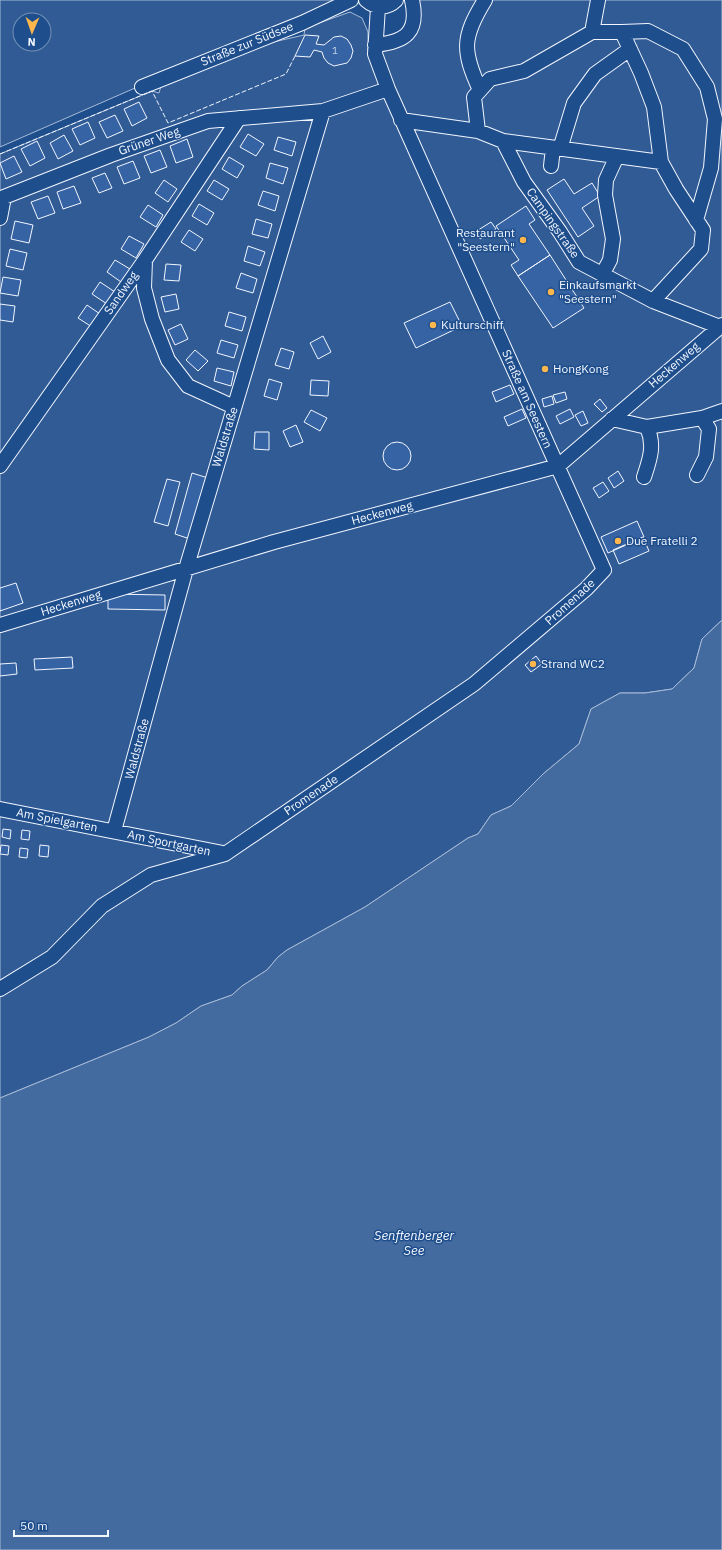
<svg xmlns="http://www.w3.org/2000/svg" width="722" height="1550" font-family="'IBM Plex Sans',sans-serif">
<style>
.built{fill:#305b95;stroke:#a8bbd7;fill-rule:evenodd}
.water{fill:#446ba0;stroke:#a8bbd7}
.building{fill:#3563a3;stroke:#f2f6ff}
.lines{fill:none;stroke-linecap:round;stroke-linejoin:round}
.minor-casing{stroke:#f2f6ff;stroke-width:16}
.minor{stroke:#1f4e8c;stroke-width:14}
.fence{stroke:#f2f6ff;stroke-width:1;stroke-dasharray:5 2;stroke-linecap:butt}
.poi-dot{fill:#ffb74d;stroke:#1f4e8c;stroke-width:1.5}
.labels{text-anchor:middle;stroke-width:3;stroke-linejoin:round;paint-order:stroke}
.number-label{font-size:10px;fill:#c3d1e8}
.street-label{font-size:12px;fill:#f2f6ff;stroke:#1f4e8c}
.poi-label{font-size:12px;fill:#f2f6ff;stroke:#1f4e8c;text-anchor:start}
.water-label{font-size:13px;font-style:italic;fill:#f2f6ff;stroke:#1f4e8c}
</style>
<rect width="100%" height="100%" fill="#1f4e8c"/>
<path class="built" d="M0,0H351L135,88L0,147ZM20,20H44V44H20Z
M417,0H722V620L702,639L694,668L672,689L645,693H620L591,709L579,744L543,774L511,806L491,815L478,834L468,838L365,907L287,950L278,957L267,970L242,986L232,995L201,1006L176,1023L149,1037L0,1098V154L152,91L159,93L161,86L256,46L304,35L305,28L350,12L362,18L368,32V51L386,50L400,45Z"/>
<path class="water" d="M722,620V1550H0V1098L149,1037L176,1023L201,1006L232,995L242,986L267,970L278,957L287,950L365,907L468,838L478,834L491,815L511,806L543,774L579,744L591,709L620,693H645L672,689L694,668L702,639Z"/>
<path class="building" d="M305,35L319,36L316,44L324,45L334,37L341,36L347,39L351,45L353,51L351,58L347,63L334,66L328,63L324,58L322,52L314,50L310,57L295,56Z
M139,102L147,118L132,126L124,109Z
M115,115L123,131L107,138L99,122Z
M88,122L95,138L80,145L72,129Z
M248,134L264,144L256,156L240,147Z
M64,135L73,151L58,159L50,143Z
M278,137L296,142L292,156L274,150Z
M187,139L193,157L176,163L170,146Z
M37,141L45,158L30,166L21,149Z
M160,150L167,167L151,173L144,156Z
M14,156L22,172L6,179L0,163Z
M229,157L244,166L237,178L222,169Z
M133,161L140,178L124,184L117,167Z
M270,163L288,168L283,184L266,178Z
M105,173L112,188L99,193L92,178Z
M564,179L574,194L592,183L600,196L582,208L594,226L578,237L547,190Z
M164,180L177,189L168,202L155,193Z
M214,180L229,189L222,200L207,191Z
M74,186L81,203L63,209L57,192Z
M263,191L279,196L275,211L258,205Z
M48,196L55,213L38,219L31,202Z
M199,204L214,213L207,225L192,216Z
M148,205L163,215L156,227L140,217Z
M526,206L535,220L529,224L550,255L518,276L511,265L519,260L496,226Z
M256,219L272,224L268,238L252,234Z
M15,221L33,225L29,243L11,239Z
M491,222L496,229L480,239L475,232Z
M189,230L203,239L195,251L181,242Z
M129,236L144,244L136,258L121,249Z
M248,246L265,252L260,266L244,261Z
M10,249L27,253L23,270L6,266Z
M550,255L584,308L553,328L518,276Z
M115,260L130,269L121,282L107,272Z
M166,264L181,265L179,281L164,280Z
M241,273L257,279L253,293L236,288Z
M3,277L21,280L18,296L0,293Z
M100,282L115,292L107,304L92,294Z
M176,294L179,309L165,312L161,297Z
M450,302L462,326L416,348L404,323Z
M0,304L15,306L13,322L0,320Z
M87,305L100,314L92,327L78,318Z
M229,312L246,317L242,331L225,326Z
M181,324L188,339L175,345L168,330Z
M323,336L331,352L318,359L310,343Z
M221,340L238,345L234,358L217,353Z
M281,348L294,352L289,369L275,365Z
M195,350L208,361L198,371L186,360Z
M217,368L234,372L231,386L214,381Z
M269,379L282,383L277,400L264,396Z
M311,380L329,381L328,396L310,395Z
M510,385L514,394L496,402L492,392Z
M565,392L567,399L556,403L553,395Z
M552,396L554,404L544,407L542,399Z
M600,399L607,408L602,412L594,404Z
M522,409L526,418L508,426L504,417Z
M570,409L574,417L560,424L556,416Z
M311,410L327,418L320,431L304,422Z
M583,411L588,423L581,426L575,415Z
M296,425L303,442L290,447L283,431Z
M255,432H269V450L254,449Z
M383 456a14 14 0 1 1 28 0a14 14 0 1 1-28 0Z
M618,471L624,481L614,488L608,478Z
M192,473L208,478L190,539L175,534Z
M167,479L180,482L168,526L154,522Z
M603,482L609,491L599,498L593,488Z
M637,521L644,537L608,553L601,537Z
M643,537L649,551L619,564L613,550Z
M16,583L23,603L0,611V588Z
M108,594L165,595V610L108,609Z
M536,656L542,664L531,672L525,665Z
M72,657L73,668L35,670L34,659Z
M16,663L17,674L0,676V664Z
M3,829L11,830L10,839L2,837Z
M22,830L30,831L29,840L21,839Z
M1,845L9,846L8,855L0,854Z
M40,845L49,846L48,857L39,856Z
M20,848L28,849L27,858L19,857Z"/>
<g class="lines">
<defs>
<path id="minor" d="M366,0C375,8 387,9 396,0
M592,32L598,0
M622,32L648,31L683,49L707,87L715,119L711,168L696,220
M375,45C406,42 419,32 412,0
M142,87L302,23L351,0
M480,90C462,51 462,37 485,0
M401,120L478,131L503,141L524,182L560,232L579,262L653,301L720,327
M478,131L474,97L490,79L524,71L592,32H622L641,73L654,107L661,162L503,141
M560,149L574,103L595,74L630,49
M551,166L553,148
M0,218L4,197L111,155L208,121L323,111L388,89
M145,260L144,288L152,319L168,360L188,386L234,407
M602,275L610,260L613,239L605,195L606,180L617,156
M653,301L701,249L703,230L676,189L661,162
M612,419L647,427L702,418L722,411
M0,466L145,260L239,118
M697,475L706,457L709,429L702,418
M644,477C650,459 655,445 647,427
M0,625L274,542L558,466L722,325
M0,809L223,853
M114,831L186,569L323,111
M0,989L52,957L102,906L151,875L225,854L474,684L586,589L604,570L388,89L375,54L378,7"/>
</defs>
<use href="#minor" class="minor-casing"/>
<use href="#minor" class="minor"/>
<path class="fence" d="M0,154L152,91L168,123L286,74L295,56"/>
</g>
<g class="poi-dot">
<circle cx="523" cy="240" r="4"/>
<circle cx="551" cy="292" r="4"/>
<circle cx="433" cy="325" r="4"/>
<circle cx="545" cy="369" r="4"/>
<circle cx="618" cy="541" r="4"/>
<circle cx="533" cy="664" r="4"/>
</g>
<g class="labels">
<g class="number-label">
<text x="335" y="54">1</text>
</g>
<g class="street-label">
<text transform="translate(247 44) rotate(-22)" y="4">Straße zur Südsee</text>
<text transform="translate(149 141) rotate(-19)" y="4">Grüner Weg</text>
<text transform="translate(553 223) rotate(55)" y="4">Campingstraße</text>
<text transform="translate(121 293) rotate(-55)" y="4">Sandweg</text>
<text transform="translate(674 365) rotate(-41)" y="4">Heckenweg</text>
<text transform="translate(527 399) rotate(66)" y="4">Straße am Seestern</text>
<text transform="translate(225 437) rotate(-73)" y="4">Waldstraße</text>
<text transform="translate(382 513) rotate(-15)" y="4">Heckenweg</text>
<text transform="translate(570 602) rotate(-42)" y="4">Promenade</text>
<text transform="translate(71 603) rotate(-17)" y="4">Heckenweg</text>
<text transform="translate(137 749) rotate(-75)" y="4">Waldstraße</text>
<text transform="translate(311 795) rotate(-34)" y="4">Promenade</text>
<text transform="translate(57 820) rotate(11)" y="4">Am Spielgarten</text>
<text transform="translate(169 843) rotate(12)" y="4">Am Sportgarten</text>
</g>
<g class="poi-label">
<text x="515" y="237" text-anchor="end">Restaurant<tspan x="515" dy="14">"Seestern"</tspan></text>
<text x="559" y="289">Einkaufsmarkt<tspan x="559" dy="14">"Seestern"</tspan></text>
<text x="441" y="329">Kulturschiff</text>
<text x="553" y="373">HongKong</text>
<text x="626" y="545">Due Fratelli 2</text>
<text x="541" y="668">Strand WC2</text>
</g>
<g class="water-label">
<text x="414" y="1240">Senftenberger<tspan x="414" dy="15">See</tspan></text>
</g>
</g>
<g transform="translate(32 32) rotate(182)"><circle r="19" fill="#1f4e8c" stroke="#7391ba"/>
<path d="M0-3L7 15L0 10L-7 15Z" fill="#ffb74d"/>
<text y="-6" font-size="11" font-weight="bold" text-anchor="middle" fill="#f2f6ff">N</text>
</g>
<path d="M14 1530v6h94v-6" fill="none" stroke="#f2f6ff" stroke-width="2"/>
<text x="20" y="1530" font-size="12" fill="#f2f6ff" stroke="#1f4e8c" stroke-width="3" paint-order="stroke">50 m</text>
</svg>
